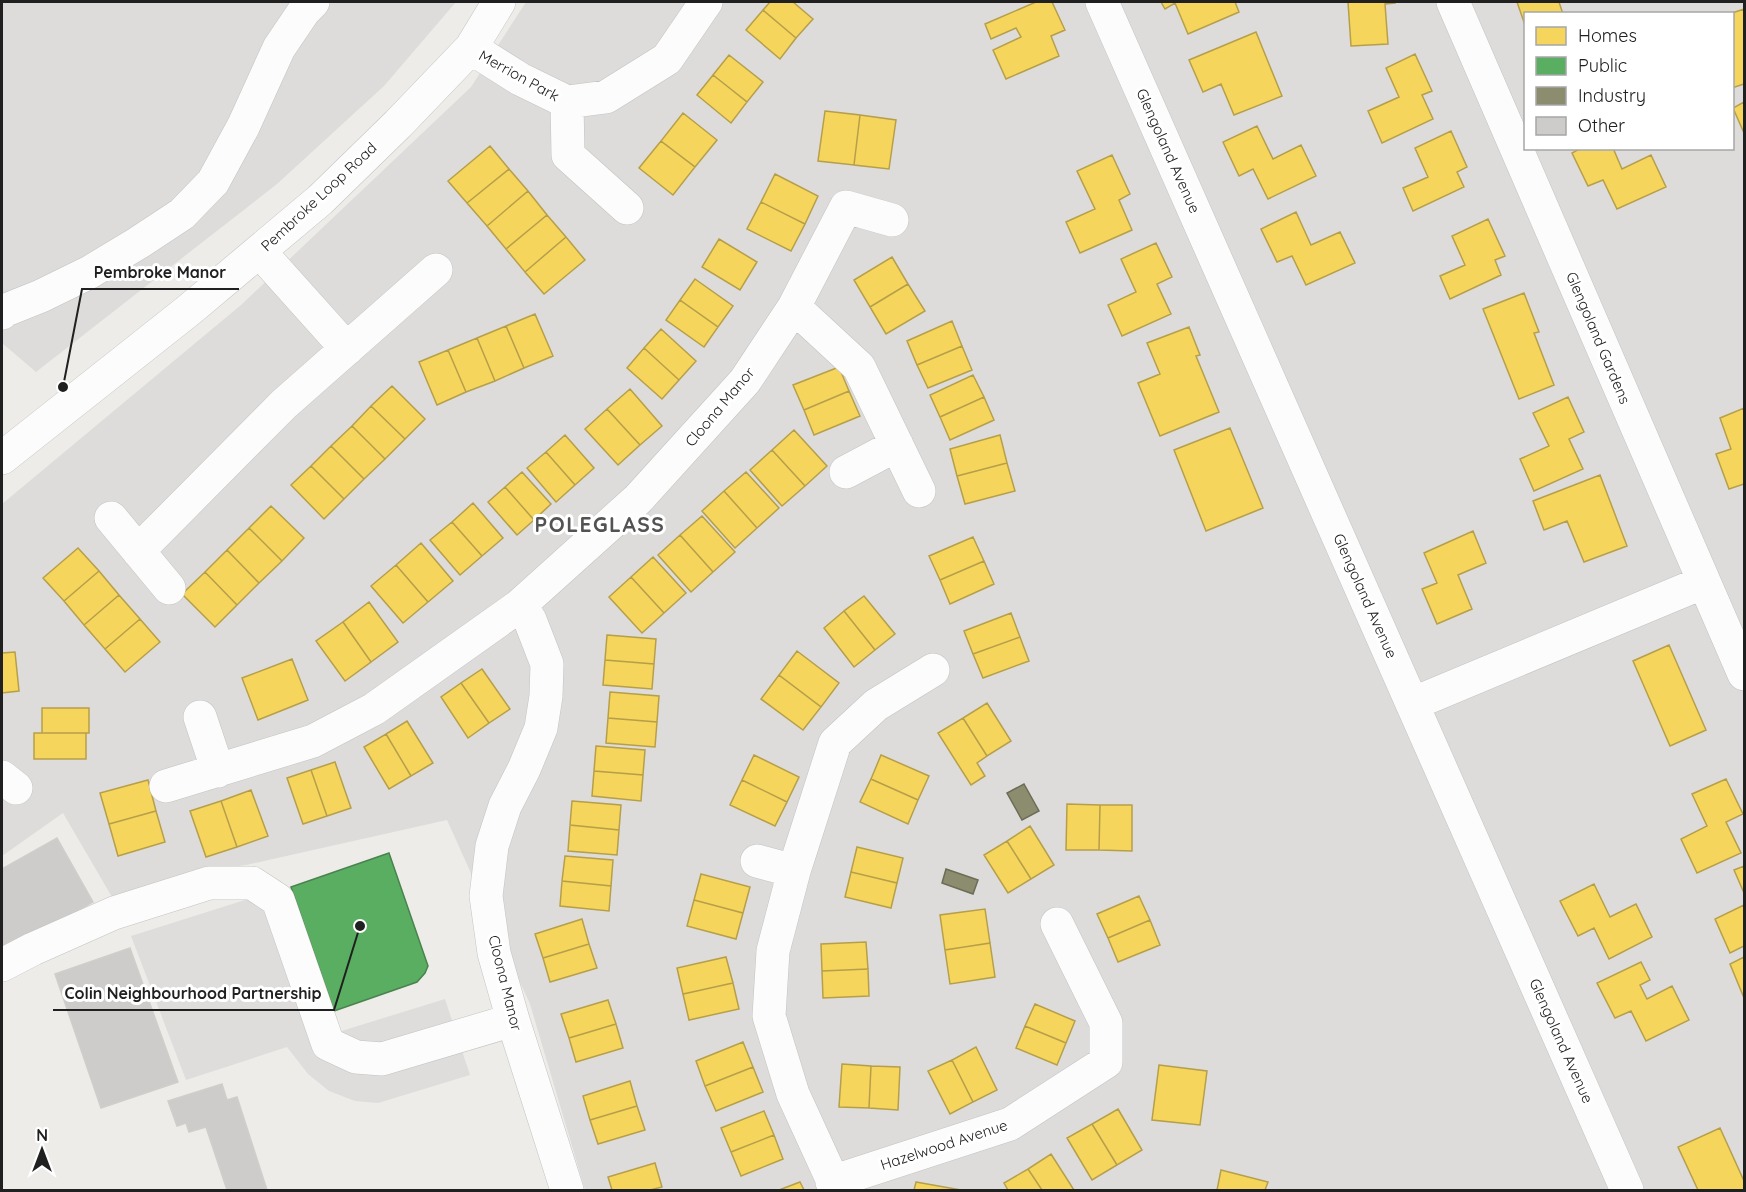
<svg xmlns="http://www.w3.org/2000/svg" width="1746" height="1192" font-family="Quicksand,sans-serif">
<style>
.residential{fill:#dddcda;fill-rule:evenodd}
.parking{fill:#dedddc}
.homes{fill:#f6d55c;stroke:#b69f4a;stroke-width:1.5}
.public{fill:#5aae61;stroke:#49834e;stroke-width:1.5}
.industry{fill:#8c8c6e;stroke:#6c6c57;stroke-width:1.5}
.building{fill:#ceccca;stroke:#d0cecb;stroke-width:1.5}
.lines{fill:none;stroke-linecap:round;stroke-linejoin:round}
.minor-casing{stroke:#c3c3c1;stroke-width:34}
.minor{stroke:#fcfcfc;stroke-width:33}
.labels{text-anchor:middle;stroke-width:6;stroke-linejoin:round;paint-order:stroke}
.street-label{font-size:15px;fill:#202020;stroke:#fff}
.district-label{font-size:21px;font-weight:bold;letter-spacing:1.5px;fill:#535353;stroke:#fff}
.leader{fill:none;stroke:#202020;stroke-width:2}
.callout-dot{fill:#202020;stroke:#fff;stroke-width:2}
.callout-label{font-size:16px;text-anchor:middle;font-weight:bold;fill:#202020;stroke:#fff;stroke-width:6;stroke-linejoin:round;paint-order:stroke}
</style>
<rect width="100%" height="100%" fill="#edece9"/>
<path class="residential" d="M2,2H456L384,86L277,184L36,372L2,343Z
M526,2H1744V1190H585L530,1004L447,820L246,865L192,872L112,897L63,813L2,856V504L241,305L471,87ZM1526,14H1732V148H1526Z"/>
<path class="parking" d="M286,887L335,1033L445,999L470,1075L378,1103L355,1101L329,1091L308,1074L287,1047L186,1080L131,936Z"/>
<path class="homes" d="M770,2H793L813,19L796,38L763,10Z
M1036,2H1052L1065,30L1051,36L1059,56L1006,79L993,50L1021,37L1016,28L991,39L985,24Z
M1161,2H1235L1239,12L1188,34L1175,3L1165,9Z
M1348,2H1395V3L1385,4L1388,44L1351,46Z
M1517,2H1559L1563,14H1526V28Z
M1744,9V84L1732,88V14H1729Z
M763,10L796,38L780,59L746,30Z
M1256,32L1282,96L1234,115L1221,84L1203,92L1189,60Z
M1415,54L1432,91L1422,95L1433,119L1382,143L1368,111L1399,97L1386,68Z
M729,55L763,82L747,102L713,75Z
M713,75L747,102L731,123L697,95Z
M1744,102V133L1733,108Z
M825,111L860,115L854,165L818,161Z
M683,113L717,140L695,167L661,141Z
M860,115L896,120L889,169L854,165Z
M1257,126L1273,159L1301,145L1316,176L1268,199L1253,169L1239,176L1223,142Z
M1451,131L1467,167L1457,172L1464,187L1413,211L1403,188L1428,177L1415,148Z
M661,141L695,167L673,195L639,168Z
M490,146L509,169L467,203L448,181Z
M1581,148H1613L1622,169L1651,155L1666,187L1617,209L1603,180L1588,186L1572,153Z
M1112,155L1130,194L1119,200L1132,230L1080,253L1066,222L1095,209L1077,171Z
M509,169L528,191L487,226L467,203Z
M775,174L818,196L805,224L761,202Z
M528,191L547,215L506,249L487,226Z
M761,202L805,224L791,251L747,229Z
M1296,212L1311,245L1340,232L1355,263L1306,285L1292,256L1277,262L1261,229Z
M547,215L566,237L525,272L506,249Z
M1488,219L1505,256L1495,260L1501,275L1450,299L1440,276L1465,265L1452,236Z
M566,237L585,260L544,294L525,272Z
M719,239L757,262L740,290L702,267Z
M1156,243L1172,277L1157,284L1171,314L1122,336L1108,305L1136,292L1121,259Z
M892,257L908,284L870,307L854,280Z
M695,279L733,306L718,327L680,300Z
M908,284L925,311L886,334L870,307Z
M1524,293L1539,332L1534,333L1554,385L1519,399L1483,309Z
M680,300L718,327L704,347L666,320Z
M535,314L553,356L524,368L506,326Z
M952,321L962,346L917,365L907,341Z
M506,326L524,368L495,381L477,338Z
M1189,327L1200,355L1196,356L1219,412L1160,436L1138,383L1160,374L1147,343Z
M661,329L696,361L679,380L644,348Z
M477,338L495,381L466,392L448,350Z
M962,346L972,370L928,388L917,365Z
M644,348L679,380L662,399L627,368Z
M448,350L466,392L437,405L419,362Z
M839,367L849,391L804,410L793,385Z
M973,375L984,397L940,417L930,395Z
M392,386L425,419L405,439L371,406Z
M630,389L662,426L640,445L607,409Z
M849,391L860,416L814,435L804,410Z
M984,397L994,420L950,440L940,417Z
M1568,397L1584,432L1569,439L1583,469L1534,491L1520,459L1549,446L1533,413Z
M371,406L405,439L385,459L352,426Z
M1744,408V484L1729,489L1716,454L1731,449L1720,418Z
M607,409L640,445L618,465L585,429Z
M352,426L385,459L364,479L331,446Z
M1230,428L1263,508L1206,531L1174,450Z
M794,430L827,466L805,486L772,450Z
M565,435L594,468L575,485L546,452Z
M1000,435L1007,463L957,476L950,449Z
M331,446L364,479L344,499L311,466Z
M772,450L805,486L782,506L750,470Z
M546,452L575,485L556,502L527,468Z
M1007,463L1015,491L965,504L957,476Z
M311,466L344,499L324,519L291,485Z
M522,472L551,504L534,520L505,487Z
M746,472L779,508L757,528L724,491Z
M1600,475L1627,546L1584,562L1567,521L1544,530L1533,501Z
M505,487L534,520L517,535L488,502Z
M724,491L757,528L735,548L702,511Z
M473,503L503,538L482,556L452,522Z
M271,506L304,538L282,561L249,528Z
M702,516L735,552L713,572L680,535Z
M452,522L482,556L460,575L430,540Z
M249,528L282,561L259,583L227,550Z
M1473,531L1486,563L1458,575L1472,609L1437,624L1422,589L1437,583L1424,553Z
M680,535L713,572L691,592L658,555Z
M973,537L984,561L940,580L929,556Z
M421,543L453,581L428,602L396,565Z
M78,548L99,571L64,601L43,578Z
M227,550L259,583L237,605L205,572Z
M653,557L686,593L664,613L631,577Z
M984,561L994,584L950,604L940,580Z
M396,565L428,602L403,623L371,586Z
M99,571L119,595L84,625L64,601Z
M205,572L237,605L215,627L182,594Z
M631,577L664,613L642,633L609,597Z
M119,595L140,619L105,649L84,625Z
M864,596L895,634L875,650L844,611Z
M369,602L398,642L371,662L343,622Z
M844,611L875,650L854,667L824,628Z
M1011,613L1020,637L973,654L964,631Z
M140,619L160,642L125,672L105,649Z
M343,622L371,662L345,681L316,641Z
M607,635L656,639L654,664L605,660Z
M1020,637L1029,661L983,678L973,654Z
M1669,645L1706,730L1670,746L1633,661Z
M797,651L839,683L821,707L779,675Z
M15,652L19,691L2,693V653Z
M292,659L308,700L258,720L242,678Z
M605,660L654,664L652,689L603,685Z
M482,669L510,709L489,723L461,683Z
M779,675L821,707L803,730L761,699Z
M461,683L489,723L468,738L441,697Z
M610,692L659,696L657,722L608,718Z
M987,703L1011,741L987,756L963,718Z
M42,708H89V733H42Z
M608,718L657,722L655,747L606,743Z
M963,718L987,756L977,763L985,776L971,785L938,733Z
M407,721L433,763L411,776L386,734Z
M34,733H86V759H34Z
M386,734L411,776L389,789L364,747Z
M596,746L645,750L643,775L594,771Z
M754,755L799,777L787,802L742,780Z
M881,755L929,776L918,800L871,779Z
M335,762L351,808L327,816L311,770Z
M311,770L327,816L303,824L287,778Z
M594,771L643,775L641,801L592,796Z
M871,779L918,800L908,824L860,802Z
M1726,779L1743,814L1726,822L1741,853L1697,873L1681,839L1707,826L1692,794Z
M148,780L156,811L109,824L100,793Z
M742,780L787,802L775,826L730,805Z
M251,790L268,836L237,847L221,801Z
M221,801L237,847L206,857L190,811Z
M572,801L621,805L619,830L570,825Z
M1067,804L1100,805L1099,850H1066Z
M1100,805H1132V851L1099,850Z
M156,811L165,842L118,856L109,824Z
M570,825L619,830L617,855L568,851Z
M1030,826L1054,865L1031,879L1007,841Z
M1007,841L1031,879L1008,893L984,855Z
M857,847L903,858L897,883L851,872Z
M565,856L613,860L611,886L562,881Z
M1744,866V893L1734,870Z
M851,872L897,883L891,908L845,897Z
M701,874L750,887L743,913L694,900Z
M562,881L611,886L609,911L560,906Z
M1594,884L1610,917L1636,904L1652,937L1609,959L1594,928L1578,936L1560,901Z
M1139,896L1150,920L1108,938L1097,914Z
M694,900L743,913L736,939L687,926Z
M1744,905V946L1730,953L1715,919Z
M985,909L990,943L945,950L940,915Z
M582,919L589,944L543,958L535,934Z
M1150,920L1160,945L1118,962L1108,938Z
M866,942L868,969L822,971L821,944Z
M990,943L995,977L950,984L945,950Z
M589,944L597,968L550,982L543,958Z
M726,957L733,983L683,994L677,968Z
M1744,957V998L1730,964Z
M1641,962L1650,980L1640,985L1647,999L1672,986L1689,1020L1646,1041L1631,1011L1615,1018L1597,983Z
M868,969L869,996L823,998L822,971Z
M733,983L739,1009L689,1020L683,994Z
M608,1000L616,1024L569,1038L561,1014Z
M1035,1004L1075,1021L1066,1043L1025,1026Z
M616,1024L623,1048L576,1062L569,1038Z
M1025,1026L1066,1043L1057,1065L1016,1048Z
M743,1042L753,1067L705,1086L696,1061Z
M976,1047L997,1090L973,1102L952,1060Z
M952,1060L973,1102L950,1114L928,1071Z
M842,1064L871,1066L869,1108L839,1107Z
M1159,1065L1207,1071L1200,1125L1152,1120Z
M871,1066L900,1067L898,1110L869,1108Z
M753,1067L763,1092L716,1111L705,1086Z
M630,1081L637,1106L590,1120L583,1096Z
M637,1106L645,1130L598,1144L590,1120Z
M1118,1109L1142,1150L1117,1165L1092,1124Z
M764,1111L774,1135L731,1152L721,1128Z
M1092,1124L1117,1165L1092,1180L1067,1138Z
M1720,1128L1744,1181V1190H1698L1678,1147Z
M774,1135L783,1159L741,1176L731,1152Z
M1051,1154L1074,1190H1042L1028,1169Z
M655,1163L662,1187L650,1190H612L608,1177Z
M1028,1169L1042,1190H1008L1004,1183Z
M1221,1170L1268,1182L1265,1190H1217Z
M800,1182L804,1190H779Z
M916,1182L961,1190H914Z"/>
<path class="public" d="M389,853L428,966L425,973L417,982L334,1011L291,887Z"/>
<path class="industry" d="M1024,784L1039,811L1022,820L1007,793Z
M946,869L978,880L973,894L942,883Z"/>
<path class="building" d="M57,838L93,902L2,953V882H3L2,869Z
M130,948L178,1082L101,1108L55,974Z
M222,1084L227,1100L237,1097L267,1190H227L206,1127L189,1132L186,1123L177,1126L168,1101Z"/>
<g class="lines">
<defs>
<path id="minor" d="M1102,2L1627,1190
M1453,2L1744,674
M471,48L520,79L567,102L606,97L667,59L706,2
M567,102L568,155L627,208
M260,252L347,349
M794,307L859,367L919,491
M2,313L6,310L41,296L90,272L138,243L182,214L213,182L243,127L279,48L304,11L313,2
M2,458L189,310L320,200L398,124L471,48L499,2
M846,472L897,445
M111,518L169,588
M138,551L284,404L436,270
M519,606L530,620L547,664L546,696L541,728L524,769L505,806L492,846L486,896L494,953L513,1020L567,1190
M1412,704L1704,582
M200,717L218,771
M2,777L16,788
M166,786L313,741L374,709L519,606L638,499L745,381L794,307L846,207L892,220
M757,861L794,871
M2,965L33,949L114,913L209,883H252L278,900L328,1044L356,1057L382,1059L513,1020
M832,1182L1010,1124L1106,1062V1023L1057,924
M837,1190L793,1094L769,1016L773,951L794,871L835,743L876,705L933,670"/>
</defs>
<use href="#minor" class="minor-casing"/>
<use href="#minor" class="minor"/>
</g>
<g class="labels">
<g class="street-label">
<text transform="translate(519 76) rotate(29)" y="5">Merrion Park</text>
<text transform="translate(1168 151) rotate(66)" y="5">Glengoland Avenue</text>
<text transform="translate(319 197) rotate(-43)" y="5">Pembroke Loop Road</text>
<text transform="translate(1598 338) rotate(67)" y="5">Glengoland Gardens</text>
<text transform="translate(720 407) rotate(-50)" y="5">Cloona Manor</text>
<text transform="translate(1365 596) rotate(66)" y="5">Glengoland Avenue</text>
<text transform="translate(505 983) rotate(76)" y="5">Cloona Manor</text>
<text transform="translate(1561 1041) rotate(66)" y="5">Glengoland Avenue</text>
<text transform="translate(944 1145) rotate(-18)" y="5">Hazelwood Avenue</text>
</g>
<g class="district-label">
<text x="600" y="532">POLEGLASS</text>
</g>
</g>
<path class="leader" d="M63 387L82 289H239M360 926L334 1010H53"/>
<g class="callout-dot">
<circle cx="63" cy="387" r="6"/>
<circle cx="360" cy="926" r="6"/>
</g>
<g class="callout-label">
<text x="160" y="278">Pembroke Manor</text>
<text x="193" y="999">Colin Neighbourhood Partnership</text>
</g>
<rect width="1746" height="1192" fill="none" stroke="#202020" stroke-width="6"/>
<rect x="1524" y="12" width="210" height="138" fill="#ffffff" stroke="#a6a6a6" stroke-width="1.5"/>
<rect x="1536" y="27" width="30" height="18" fill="#f6d55c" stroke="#a6a6a6" stroke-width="1.5"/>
<text x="1578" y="42" font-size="18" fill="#202020">Homes</text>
<rect x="1536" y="57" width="30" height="18" fill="#5aae61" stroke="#a6a6a6" stroke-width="1.5"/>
<text x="1578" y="72" font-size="18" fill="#202020">Public</text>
<rect x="1536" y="87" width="30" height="18" fill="#8c8c6e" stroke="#a6a6a6" stroke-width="1.5"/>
<text x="1578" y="102" font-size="18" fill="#202020">Industry</text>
<rect x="1536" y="117" width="30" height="18" fill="#ceccca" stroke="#a6a6a6" stroke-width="1.5"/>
<text x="1578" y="132" font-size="18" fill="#202020">Other</text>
<g transform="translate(42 1150)" stroke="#ffffff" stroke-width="4.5" paint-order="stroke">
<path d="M0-4.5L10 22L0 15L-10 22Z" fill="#202020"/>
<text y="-9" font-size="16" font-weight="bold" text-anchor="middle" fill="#202020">N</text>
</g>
</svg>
